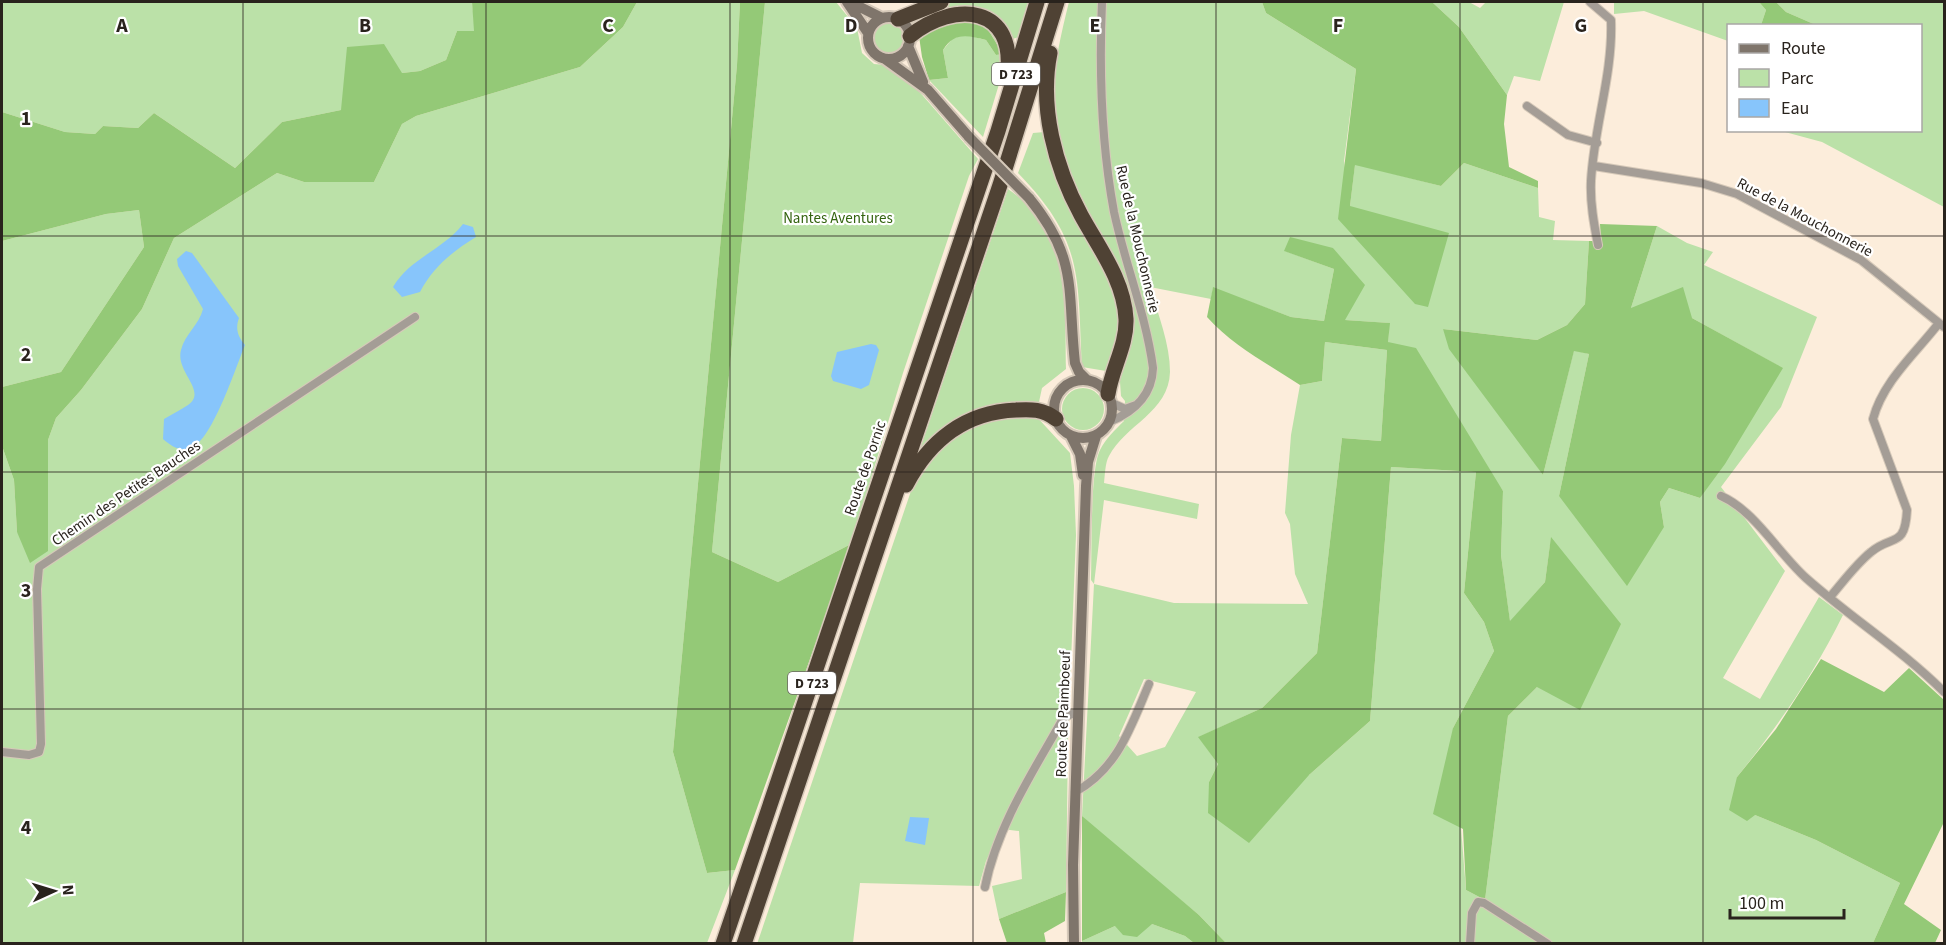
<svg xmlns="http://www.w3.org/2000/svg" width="1946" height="945" font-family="'Source Sans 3',sans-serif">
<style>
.green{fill:#bbe1a8;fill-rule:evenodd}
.forest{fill:#94c977}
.water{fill:#87c5fb}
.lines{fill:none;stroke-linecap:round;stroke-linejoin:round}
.street-casing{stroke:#d6c9b9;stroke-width:10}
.secondary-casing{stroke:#d6c9b9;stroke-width:14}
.highway-casing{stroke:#d6c9b9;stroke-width:18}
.street{stroke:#a49d96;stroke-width:8}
.secondary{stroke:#7f756b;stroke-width:10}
.highway{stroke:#4f4234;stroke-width:15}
.secondary-bridge-casing{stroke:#d6c9b9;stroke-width:14;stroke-linecap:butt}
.secondary-bridge{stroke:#7f756b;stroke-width:10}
.grid{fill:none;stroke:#29231d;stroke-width:1.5;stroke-opacity:0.55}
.labels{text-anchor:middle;stroke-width:4.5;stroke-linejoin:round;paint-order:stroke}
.shield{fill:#fff;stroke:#696561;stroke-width:1.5}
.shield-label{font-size:14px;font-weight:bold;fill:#29231d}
.street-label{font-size:15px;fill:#29231d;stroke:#fff}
.park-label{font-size:15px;fill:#346410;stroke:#fff}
.grid-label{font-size:20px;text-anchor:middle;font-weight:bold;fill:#29231d;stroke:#fff;stroke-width:4.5;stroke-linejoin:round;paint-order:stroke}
</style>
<rect width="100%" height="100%" fill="#fceddb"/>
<path class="green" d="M2,2H472L475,31H457L446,60L420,71L402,73L341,110L282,122L235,168L154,113L138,128L103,126L95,134L65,132L2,112Z
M637,2H740L737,65L673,752L707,873L735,870L707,943H2V446L14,480L17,532L48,551V440L56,418L81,390L142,309L174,238L277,173L304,182H374L402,124L416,116L580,67L623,27Z
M765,2H836L857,28L862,53L874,64L897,66L978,159L969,176L903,373L851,544L778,582L712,552Z
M919,2H1028L1019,37L997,44L987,28L919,36L899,10Z
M1069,2H1262L1266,13L1356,69L1344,161L1350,206L1355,164L1441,186L1464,163L1538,188L1539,217L1555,221L1553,240L1589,241L1585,304L1567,325L1537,340L1443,329L1543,475L1574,350L1589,354L1559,496L1664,527L1660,502L1669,488L1700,498L1777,365L1692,318L1631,308L1657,226L1687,243L1713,252L1704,265L1817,317L1781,407L1721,487L1785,571L1723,678L1760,699L1819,597L1843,615C1814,674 1778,726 1737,777L1755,815L1816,840L1900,883L1873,943H1226L1199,915L1089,825L1082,816L1094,584L1091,580C1092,554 1090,469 1100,450C1106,438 1115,430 1124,421L1125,401L1121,396L1120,382L1106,371L1082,367C1077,277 1085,242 1018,173L1033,133L1056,131C1049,85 1058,46 1069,2ZM1333,248L1345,320L1389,323L1388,342L1503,491L1501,555L1510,622L1545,582L1551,538L1537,687L1508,716L1485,900L1466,890L1453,728L1494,651L1484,622L1464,593L1476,472L1391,467L1370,721L1309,775L1209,782L1218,764L1199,737L1262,708L1317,653L1342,438L1381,441L1387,350L1325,342L1322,381L1300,385L1291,435L1285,513L1290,524L1295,574L1308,604L1174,603L1094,584L1104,500L1197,519L1199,504L1104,483C1105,475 1105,463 1109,456C1125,425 1169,412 1170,372C1170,344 1158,314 1150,287L1211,299L1213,288L1291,317L1324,321L1334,269L1285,251ZM1144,679L1196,692L1165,747L1137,756L1119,736Z
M1432,2H1469L1480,8L1486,2H1564L1540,81L1514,76L1507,95L1459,27Z
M1614,2H1759L1766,10L1761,25L1728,26V41L1644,11L1614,14Z
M1776,2H1944V207L1822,142L1785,132L1920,130V26L1816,25L1786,12Z
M874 38a16 16 0 1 1 32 0a16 16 0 1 1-32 0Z
M966,35L986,40L996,55L1003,54V71L983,137L929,80L948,78L943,50L953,38Z
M1008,189C1016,195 1026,202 1033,209C1069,254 1065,315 1066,369L1042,388L1036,416L1070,453L1074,486L1076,535L1068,737L1066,892L999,919L992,886L1022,879L1019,831L1002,829L986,861L979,886L860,883L853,943L757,944L911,491L937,453L920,449Z
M139,210L144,247L61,372L2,387V241L106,214Z
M1062 409a21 21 0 1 1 42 0a21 21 0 1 1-42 0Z
M1152,924L1185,936L1194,943L1082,944V941L1115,926Z"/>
<path class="forest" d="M472,2H637L623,27L580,67L416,116L402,124L374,182H304L277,173L174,238L142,309L81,390L56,418L48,440V551L30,563L17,532L14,480L2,446V387L61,372L144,247L139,210L106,214L2,241V112L65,132L95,134L103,126L138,128L154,113L235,168L282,122L341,110L347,47L384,44L402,73L420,71L446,60L457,31H474Z
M740,2H765L712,552L778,582L851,544L735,870L707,873L673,752L737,65Z
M1262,2H1432L1459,27L1507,95L1504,124L1509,167L1538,181V188L1464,163L1441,186L1355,165L1350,206L1449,233L1428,307L1415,304L1338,219L1356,69L1266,13Z
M1759,2H1776L1786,12L1816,25H1761L1766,10Z
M977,20L987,28L1003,54L996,55L986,40C967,35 954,32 943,50L948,78L929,80L922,57L919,36L935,22Z
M1600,224L1657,226L1631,308L1683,287L1692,318L1783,368L1725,464L1700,498L1669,488L1660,502L1664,527L1627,586L1559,496L1589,354L1574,351L1543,475L1449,349L1443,329L1537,340L1567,325L1585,304L1589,241H1601Z
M1290,237L1333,248L1365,285L1345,320L1390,323L1388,342L1416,348L1503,491L1501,555L1510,621L1545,582L1551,537L1621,624L1580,710L1537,687L1508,716L1485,900L1466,890L1463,829L1433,814L1453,728L1494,651L1484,622L1464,593L1476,472L1391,467L1370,721L1309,775L1249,843L1208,813L1209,782L1218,764L1198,737L1262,708L1317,653L1342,438L1381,441L1387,350L1325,342L1322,381L1300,385C1268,364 1233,346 1207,317L1213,287L1291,317L1324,321L1334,269L1284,251Z
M1821,659L1884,692L1909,668L1944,700V822L1904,904L1941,930L1935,943H1873L1900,883L1816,840L1755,815L1747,821L1729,810L1737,777L1776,729Z
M1082,816L1199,915L1226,943H1194L1185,936L1152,924L1137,937L1123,935L1115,926L1082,941Z
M1066,892L1065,921L1044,933L1046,943H1007L999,919Z"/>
<path class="water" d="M463,224L473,227L476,237C453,251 433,267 420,292L402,297L393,287C410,258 443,250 463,224Z
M186,251L192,253L239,318C235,329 238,337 245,345C236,366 211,446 188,449C178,451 170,445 163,439L164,419C172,414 181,410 188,405C208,391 175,372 181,350C185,334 199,325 203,309L178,266L177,259Z
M871,344L876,345L879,350L869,385L861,389L833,381L831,376L837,352Z
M910,817L929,818L925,845L905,841Z"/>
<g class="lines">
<defs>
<path id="street" d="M1102,2C1099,72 1101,142 1114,212C1125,264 1146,315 1153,368C1152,396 1134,412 1109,422
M1590,2L1611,20C1613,75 1594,126 1591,181C1590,203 1594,224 1598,245
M1527,106L1568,135L1597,143
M1594,166L1701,183L1737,194L1861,260L1944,327
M1112,403L1125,409L1136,405
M1721,496C1754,510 1779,554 1806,578C1851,618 1902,650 1944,692
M1830,597C1843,582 1856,564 1871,552C1892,534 1905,549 1907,510L1873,419C1883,381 1916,353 1939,323
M2,752L29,755L39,752L41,744L37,589L39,567L415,317
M1075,792C1118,769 1131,726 1149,684
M985,887C997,826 1034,770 1064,717L1078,712
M1470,944L1472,913L1478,902L1484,903L1548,944"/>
<path id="secondary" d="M847,2L868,33
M850,2L882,18
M868 38a21 21 0 1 1 42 0a21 21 0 1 1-42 0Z
M908,46L923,82
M885,59L928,90L969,137
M1029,198C1079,259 1067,291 1075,363L1079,372L1087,380
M1054 409a29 29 0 1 1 58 0a29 29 0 1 1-58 0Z
M1071,436L1080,454L1083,475
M1074,944L1073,865L1086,486L1088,462L1096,436"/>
<path id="highway" d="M898,19L941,2
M910,36C954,0 1018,5 1007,77
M1050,53C1039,107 1055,167 1081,215C1099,248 1124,280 1126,319C1127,345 1112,368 1108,394
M906,485C929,441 965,412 1016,410C1031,409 1043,409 1056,419
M723,944L998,131L1037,2
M744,944L1000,185L1057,2"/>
</defs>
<use href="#street" class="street-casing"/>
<use href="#secondary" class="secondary-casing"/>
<use href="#highway" class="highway-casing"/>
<use href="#street" class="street"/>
<use href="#secondary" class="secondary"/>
<use href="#highway" class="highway"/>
<defs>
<path id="secondary-bridge" d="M969,137L1029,198"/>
</defs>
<use href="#secondary-bridge" class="secondary-bridge-casing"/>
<use href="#secondary-bridge" class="secondary-bridge"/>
</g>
<path class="grid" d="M243,2V944M486,2V944M730,2V944M973,2V944M1216,2V944M1460,2V944M1703,2V944M2,236H1944M2,472H1944M2,709H1944"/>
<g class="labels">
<g class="shield">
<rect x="992" y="63" width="48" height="22" rx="4.5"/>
<rect x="788" y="672" width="48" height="22" rx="4.5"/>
</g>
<g class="shield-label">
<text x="1016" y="79">D 723</text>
<text x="812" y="688">D 723</text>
</g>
<g class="street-label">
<text transform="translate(1805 217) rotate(28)" y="5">Rue de la Mouchonnerie</text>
<text transform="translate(1138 239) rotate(77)" y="5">Rue de la Mouchonnerie</text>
<text transform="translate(865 468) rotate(-71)" y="5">Route de Pornic</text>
<text transform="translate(126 493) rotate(-34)" y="5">Chemin des Petites Bauches</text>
<text transform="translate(1063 714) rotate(-88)" y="5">Route de Paimboeuf</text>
</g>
<g class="park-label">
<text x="838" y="223">Nantes Aventures</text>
</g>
</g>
<g class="grid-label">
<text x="122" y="32">A</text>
<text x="365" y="32">B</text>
<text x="608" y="32">C</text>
<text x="851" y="32">D</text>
<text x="1095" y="32">E</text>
<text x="1338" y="32">F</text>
<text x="1581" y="32">G</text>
<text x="26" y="125">1</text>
<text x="26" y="361">2</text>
<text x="26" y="597">3</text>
<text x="26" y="834">4</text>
</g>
<rect width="1946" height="945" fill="none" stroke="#29231d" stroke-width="6"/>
<rect x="1727" y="24" width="195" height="108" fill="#ffffff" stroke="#a9a7a5" stroke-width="1.5"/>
<rect x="1739" y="44" width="30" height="9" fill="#7f756b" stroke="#a9a7a5" stroke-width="1.5"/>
<text x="1781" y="54" font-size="18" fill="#29231d">Route</text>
<rect x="1739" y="69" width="30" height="18" fill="#bbe1a8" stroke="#a9a7a5" stroke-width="1.5"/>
<text x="1781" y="84" font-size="18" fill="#29231d">Parc</text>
<rect x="1739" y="99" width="30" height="18" fill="#87c5fb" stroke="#a9a7a5" stroke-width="1.5"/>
<text x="1781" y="114" font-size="18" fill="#29231d">Eau</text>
<g transform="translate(54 891) rotate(86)" stroke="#ffffff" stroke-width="4.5" paint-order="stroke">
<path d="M0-4.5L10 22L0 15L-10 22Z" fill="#29231d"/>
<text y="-9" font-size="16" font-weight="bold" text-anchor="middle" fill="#29231d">N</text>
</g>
<path d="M1730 909v9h114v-9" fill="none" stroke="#29231d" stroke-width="3"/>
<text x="1739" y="909" font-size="18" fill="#29231d" stroke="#ffffff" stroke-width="4.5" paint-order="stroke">100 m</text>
</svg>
